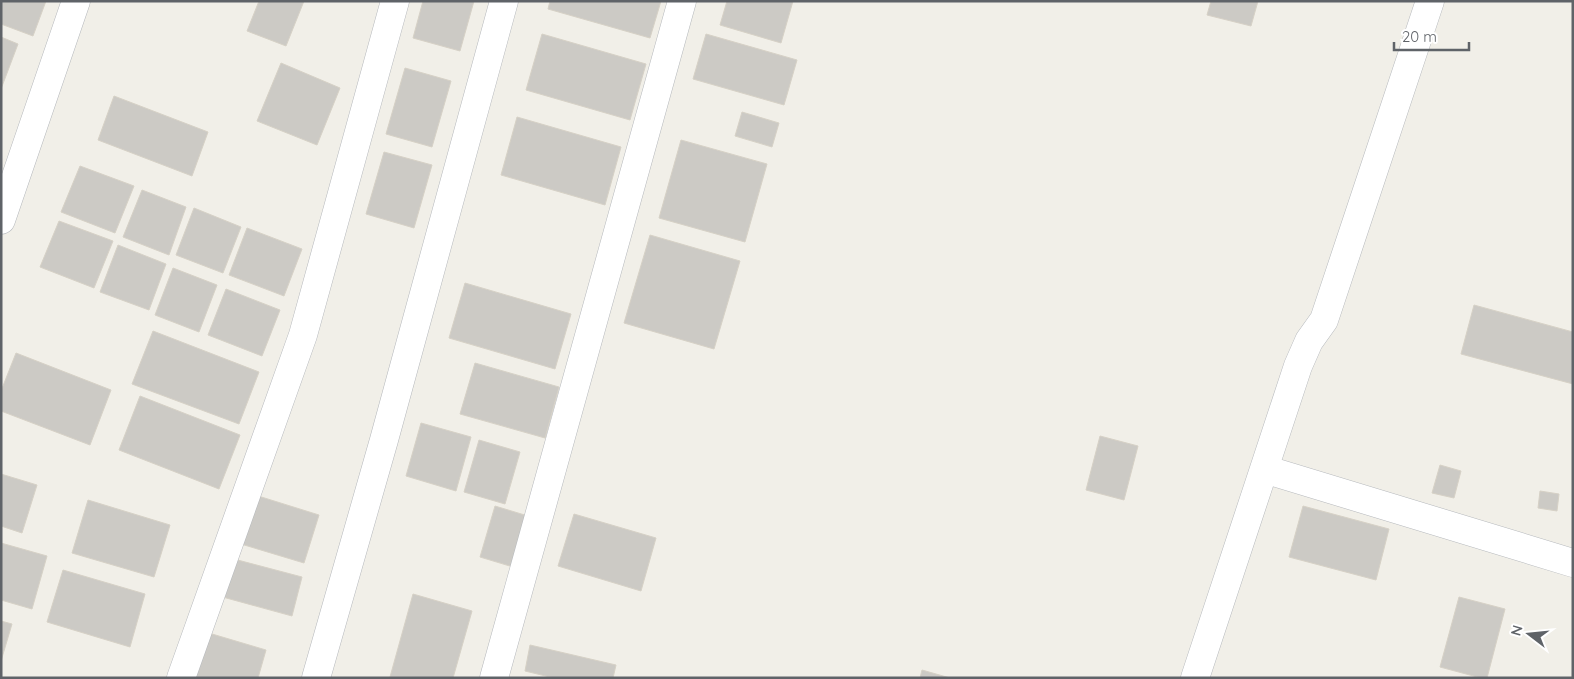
<svg xmlns="http://www.w3.org/2000/svg" width="1574" height="679" font-family="Quicksand,sans-serif">
<style>
.building{fill:#cccac5;stroke:#d6d1c6}
.lines{fill:none;stroke-linecap:round;stroke-linejoin:round}
.minor-casing{stroke:#b5b8bc;stroke-width:29}
.minor{stroke:#fff;stroke-width:28}
</style>
<rect width="100%" height="100%" fill="#f1efe8"/>
<path class="building" d="M1,1H46L33,36L1,24Z
M259,1H304L286,46L247,31Z
M423,1H474L460,51L413,38Z
M550,1H661L650,38L548,9Z
M727,1H793L781,43L720,25Z
M1211,1H1258L1251,26L1207,15Z
M542,34L646,64L630,120L526,90Z
M706,34L797,60L784,105L693,79Z
M1,37L18,44L1,89Z
M281,63L340,88L317,145L257,121Z
M405,68L451,81L432,147L386,134Z
M114,96L208,132L192,176L98,140Z
M742,112L779,123L772,147L735,136Z
M517,117L621,147L605,205L501,175Z
M681,140L767,164L745,242L659,218Z
M384,152L432,165L414,228L366,214Z
M80,166L134,186L115,233L61,212Z
M142,190L186,207L169,255L123,237Z
M194,208L241,227L223,273L176,255Z
M59,221L113,241L94,288L40,267Z
M247,228L302,249L284,296L229,275Z
M650,235L740,261L714,349L624,323Z
M118,245L166,264L149,310L100,292Z
M173,268L217,285L199,332L155,315Z
M465,283L571,314L555,369L449,338Z
M226,289L280,310L262,356L208,335Z
M1474,305L1573,332V384L1461,354Z
M153,331L259,372L239,424L132,384Z
M16,353L111,390L90,445L1,411V391Z
M475,363L559,387L545,438L460,414Z
M140,396L240,435L219,489L119,450Z
M421,423L471,437L456,491L406,476Z
M1100,436L1138,446L1124,500L1086,490Z
M479,440L520,452L505,504L464,492Z
M1440,465L1461,471L1454,498L1432,493Z
M1,474L37,485L22,533L1,526Z
M1540,491L1559,494L1557,511L1538,508Z
M255,495L319,515L304,563L241,544Z
M88,500L170,525L154,577L72,553Z
M495,506L528,516L513,567L480,557Z
M1303,506L1389,529L1376,580L1289,557Z
M574,514L656,538L641,591L558,566Z
M1,543L47,556L32,609L1,600Z
M230,558L302,577L292,616L219,596Z
M63,570L145,594L130,647L47,622Z
M413,594L472,611L453,678L390,677Z
M1459,597L1505,609L1487,678H1481L1440,667Z
M1,621L12,624L1,661Z
M202,631L266,650L258,678H188Z
M530,645L616,665L613,678H554L525,671Z
M922,670L950,678H920Z"/>
<g class="lines">
<defs>
<path id="minor" d="M1,220L76,1
M1264,469L1573,563
M181,678L303,335L395,1
M316,678L384,440L504,1
M494,678L682,1
M1195,678L1298,366L1309,341L1324,320L1430,1"/>
</defs>
<use href="#minor" class="minor-casing"/>
<use href="#minor" class="minor"/>
</g>
<rect width="1574" height="679" fill="none" stroke="#5f6368" stroke-width="5"/>
<g transform="translate(1529 634) rotate(286)" stroke="#ffffff" stroke-width="4" paint-order="stroke">
<path d="M0-4L9 19L0 12L-9 19Z" fill="#5f6368"/>
<text y="-8" font-size="14" font-weight="bold" text-anchor="middle" fill="#5f6368">N</text>
</g>
<path d="M1394 42v8h75v-8" fill="none" stroke="#5f6368" stroke-width="2.5"/>
<text x="1402" y="42" font-size="15" fill="#5f6368" stroke="#ffffff" stroke-width="4" paint-order="stroke">20 m</text>
</svg>
